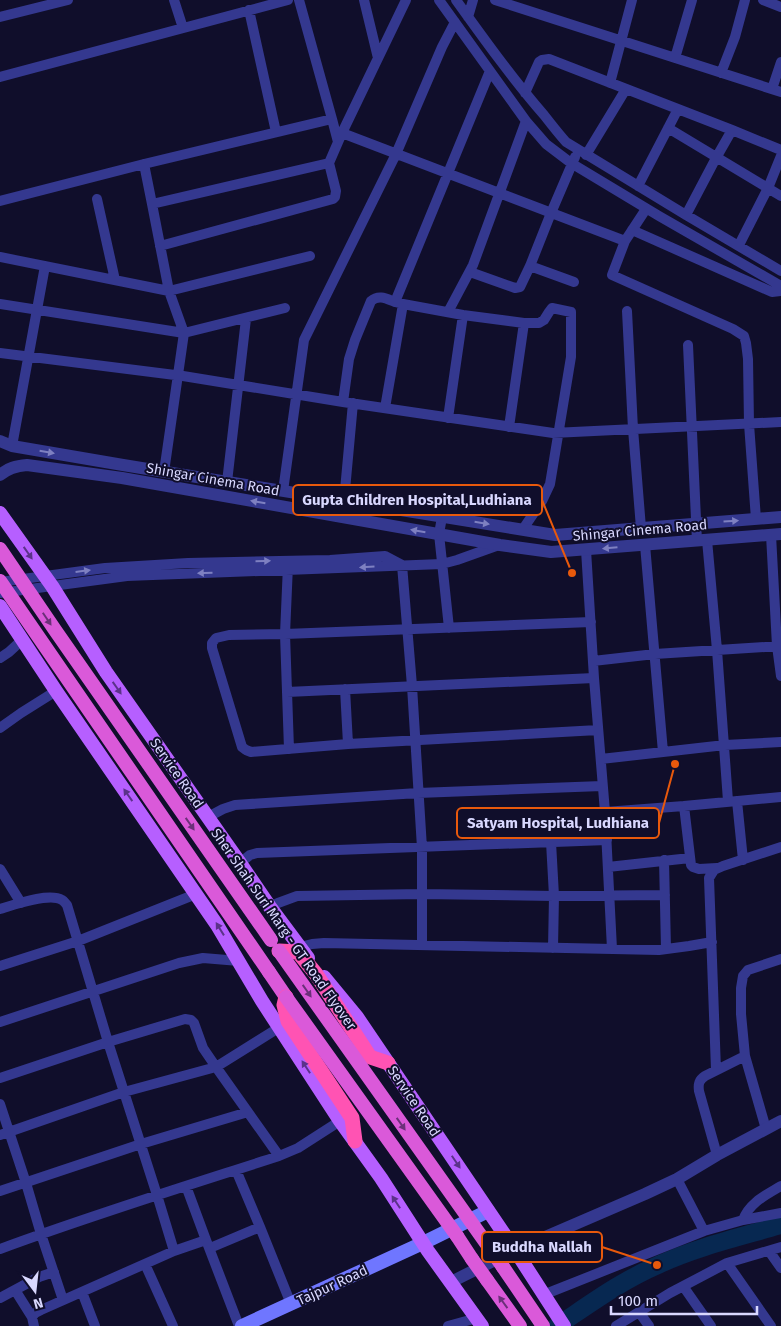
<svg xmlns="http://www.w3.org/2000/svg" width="781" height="1326" font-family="'Fira Sans',sans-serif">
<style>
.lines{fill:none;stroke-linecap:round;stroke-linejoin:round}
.river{stroke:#072851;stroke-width:18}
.minor{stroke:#34388f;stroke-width:10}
.tertiary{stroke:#34388f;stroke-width:12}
.secondary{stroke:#6f76ff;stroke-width:14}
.primary{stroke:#b65fff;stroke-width:14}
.trunk{stroke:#da59d9;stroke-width:14}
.motorway{stroke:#ff53b3;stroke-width:15}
.trunk-bridge{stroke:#da59d9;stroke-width:14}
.oneway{fill:#7e80c1}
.oneway2{fill:#5b328a}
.oneway3{fill:#6b3079}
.labels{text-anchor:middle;stroke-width:4;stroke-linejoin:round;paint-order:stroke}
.street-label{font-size:14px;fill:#d9d8ff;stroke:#100e2b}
.leader{fill:none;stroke:#e8590c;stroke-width:2}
.callout-dot{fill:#e8590c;stroke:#100e2b;stroke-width:2}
.callout{fill:#100e2b;stroke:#e8590c;stroke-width:2}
.callout-label{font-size:15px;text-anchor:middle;font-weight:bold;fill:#d9d8ff}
</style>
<rect width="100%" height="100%" fill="#100e2b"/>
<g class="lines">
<path class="river" d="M557,1326C590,1304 621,1281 658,1265C697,1247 740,1237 781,1225"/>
<path class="minor" d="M174,0L183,28
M299,0L332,119
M364,0L378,58
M439,0L526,121L546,144L571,163L659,216L781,286
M456,0C484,39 512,78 544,115C551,124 558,133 566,142L686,215L781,271
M495,0L781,92
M763,0L781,7
M249,10L276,132
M0,17L68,0
M468,17L473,0
M675,58L692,0
M721,73L735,37L745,0
M0,77L288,0
M610,83L632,0
M772,89L781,62
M525,93L539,62L542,60L549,59L732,130L781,150
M668,128L781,196
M342,133L406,0
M586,155L626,89
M144,164L152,204
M638,186L678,109
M97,199L115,280
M0,201L144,164L332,119L338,142
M686,215L716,158L732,130
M632,230L772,292L781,291
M625,241L612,275L733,329L744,336L746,343L748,359L749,424L756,519
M739,245L768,188L781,156
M160,246L333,199L335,197L336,191L329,163
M0,257L169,291L310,256
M530,266L574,282
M470,272L515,288L520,287L530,266L551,213L575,157
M0,304L184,333L169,291L152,204L329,163L342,133L625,241L646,209
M403,304L395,302L490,71
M627,311L633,429L641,528
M448,312L473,265L526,121
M688,345L697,541
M0,353L183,376L343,402L553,433L781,422
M343,402L349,359L355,340L371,301C379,294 387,299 395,302
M385,408L403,304L463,315L524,323H539L544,320L549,312L552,308L571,312V357L550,484L542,501L523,529
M448,418L463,315
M509,427L524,323
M12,446L45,266
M164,472L184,333L285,308
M227,482L246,319
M283,491L304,340L396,154L442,47L455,22
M344,501L353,403
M442,517L439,534L449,628
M771,535L777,646L781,676
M707,540L717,650L728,801
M645,545L663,752
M586,550L594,678L605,812L612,949
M288,565L285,634L289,749
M0,582L105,568L188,563L330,560L385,556L402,565L412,686L422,848V944
M0,593L127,576L442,564L457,560L499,545
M591,622L285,634L229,635L216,638L212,643V648L242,747L246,750L251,752L348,744L598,730
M0,658L9,652L22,640
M593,661L655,654L781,646
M345,689L348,744
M287,692L594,678
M0,728L21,713L56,691
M601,759L725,745L781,742
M737,801L743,860
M684,806L781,797
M605,812L684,806L691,865L693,867L699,869L717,868
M208,817L223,809L235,805L418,793L602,786
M551,842L554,896L553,948
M664,860L666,949
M240,863L250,855L257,853L607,840
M608,867L690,858
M0,869L21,903
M270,907L278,903L297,896L422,894L554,896L665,895
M0,909C14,905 49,892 62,900C64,901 65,903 67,905L108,1042L157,1195L174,1251
M300,947L312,944L324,943L659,950L689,946L712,942
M0,966L78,941L196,894
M0,1022L179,963L203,958L239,961
M716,1070L709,878L714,870L723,866L781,847
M0,1078L108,1042L185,1019L191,1020L194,1023L203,1048L216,1067L280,1027
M0,1104L26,1183L41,1234L63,1300
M766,1129L745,1056L741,1014V988L743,976L748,970L781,959
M0,1135L124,1092L216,1067L279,1156
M717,1155L699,1091C698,1084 699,1080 705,1076L745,1056
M236,1170L260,1227L291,1304
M677,1179L704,1231
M186,1186L206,1240
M0,1191L141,1144L248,1112
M743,1220C749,1203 766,1195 781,1186
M210,1248L260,1227
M0,1249C92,1215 186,1186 279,1156L298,1148L340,1121
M769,1251L781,1268
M727,1263L771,1326
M145,1264L173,1326
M683,1286L711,1326
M15,1290L32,1317
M82,1292L95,1326
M543,1295L704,1231L743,1220L781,1213
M0,1298L39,1277L54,1272
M639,1312L649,1326
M34,1326L32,1317L35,1313L41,1310L174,1251L206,1240L239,1326
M448,1326L477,1318
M616,1326L670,1293L727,1263L781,1247"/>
<path class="tertiary" d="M0,441L12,446L123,465L555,535L781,517
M0,475C8,468 16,466 27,465L122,478L500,545L551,552L781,534
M451,1282L515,1250L645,1194L677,1179L717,1155L781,1121"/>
<path class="secondary" d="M242,1326L423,1243L488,1211"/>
<path class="primary" d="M0,513L52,586L106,672L240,863L270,907L308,958
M0,606L56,691L217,925L262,1001L340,1121L381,1178L428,1251L482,1326
M324,977L357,1017L515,1250L564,1326"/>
<path class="trunk" d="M269,972L286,997
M457,1236L472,1259
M503,1267L543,1326
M487,1280L520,1326"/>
<path class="motorway" d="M279,951L298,952L316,974L370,1057L388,1063
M286,997L284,1005L288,1021L352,1118L355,1141"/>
<path class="trunk-bridge" d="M0,549L55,630L271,940
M0,581L269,972
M279,951L503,1267
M286,997L457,1236
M472,1259L487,1280"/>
</g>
<defs><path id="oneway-solid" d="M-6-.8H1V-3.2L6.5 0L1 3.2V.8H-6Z" transform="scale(1.25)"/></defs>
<g class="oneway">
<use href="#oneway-solid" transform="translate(47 452) rotate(10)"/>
<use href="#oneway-solid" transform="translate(258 502) rotate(-170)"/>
<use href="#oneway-solid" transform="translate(731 521) rotate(-4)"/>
<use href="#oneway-solid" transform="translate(482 523) rotate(9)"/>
<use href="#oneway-solid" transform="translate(418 531) rotate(-170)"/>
<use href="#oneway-solid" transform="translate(610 548) rotate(175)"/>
<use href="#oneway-solid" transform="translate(263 561) rotate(-1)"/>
<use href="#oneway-solid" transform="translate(367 567) rotate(177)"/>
<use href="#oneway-solid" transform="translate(83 571) rotate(-7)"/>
<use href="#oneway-solid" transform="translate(205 573) rotate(178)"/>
</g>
<g class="oneway2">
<use href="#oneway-solid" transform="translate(28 553) rotate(55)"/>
<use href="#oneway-solid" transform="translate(117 688) rotate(55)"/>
<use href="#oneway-solid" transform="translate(128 795) rotate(-125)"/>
<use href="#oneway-solid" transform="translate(220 929) rotate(-122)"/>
<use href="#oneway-solid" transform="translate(306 1067) rotate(-123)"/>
<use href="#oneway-solid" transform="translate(456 1162) rotate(56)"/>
<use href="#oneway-solid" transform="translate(396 1202) rotate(-123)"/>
</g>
<g class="oneway3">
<use href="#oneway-solid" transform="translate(47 619) rotate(56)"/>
<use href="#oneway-solid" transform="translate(190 824) rotate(55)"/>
<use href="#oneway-solid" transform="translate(307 991) rotate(55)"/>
<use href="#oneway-solid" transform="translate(401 1124) rotate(55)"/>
<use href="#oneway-solid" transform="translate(503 1302) rotate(-126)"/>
</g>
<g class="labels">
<g class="street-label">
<text transform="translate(213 479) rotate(10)" y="5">Shingar Cinema Road</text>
<text transform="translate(640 530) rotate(-5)" y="5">Shingar Cinema Road</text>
<text transform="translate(177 773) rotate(55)" y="5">Service Road</text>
<text transform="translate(284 929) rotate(55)" y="5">Sher Shah Suri Marg - GT Road Flyover</text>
<text transform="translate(414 1101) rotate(56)" y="5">Service Road</text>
<text transform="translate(332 1285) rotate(-25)" y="5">Tajpur Road</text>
</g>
</g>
<path class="leader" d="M572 573L542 500M675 764L659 823M657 1265L602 1247"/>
<g class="callout-dot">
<circle cx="572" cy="573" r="5"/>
<circle cx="675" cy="764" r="5"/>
<circle cx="657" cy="1265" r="5"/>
</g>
<g class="callout">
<rect x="293" y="485" width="249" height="30" rx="5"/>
<rect x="457" y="808" width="202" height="30" rx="5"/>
<rect x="482" y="1232" width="120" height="30" rx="5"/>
</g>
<g class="callout-label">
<text x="417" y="505">Gupta Children Hospital,Ludhiana</text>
<text x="558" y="828">Satyam Hospital, Ludhiana</text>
<text x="542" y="1252">Buddha Nallah</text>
</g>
<g transform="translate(35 1291) rotate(165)" stroke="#100e2b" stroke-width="4" paint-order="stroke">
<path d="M0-4L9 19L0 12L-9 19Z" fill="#d9d8ff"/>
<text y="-8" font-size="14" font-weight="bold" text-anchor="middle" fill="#d9d8ff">N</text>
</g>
<path d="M611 1306v8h146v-8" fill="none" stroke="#d9d8ff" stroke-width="2.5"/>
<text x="618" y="1306" font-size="15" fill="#d9d8ff" stroke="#100e2b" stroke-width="4" paint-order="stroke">100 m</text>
</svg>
